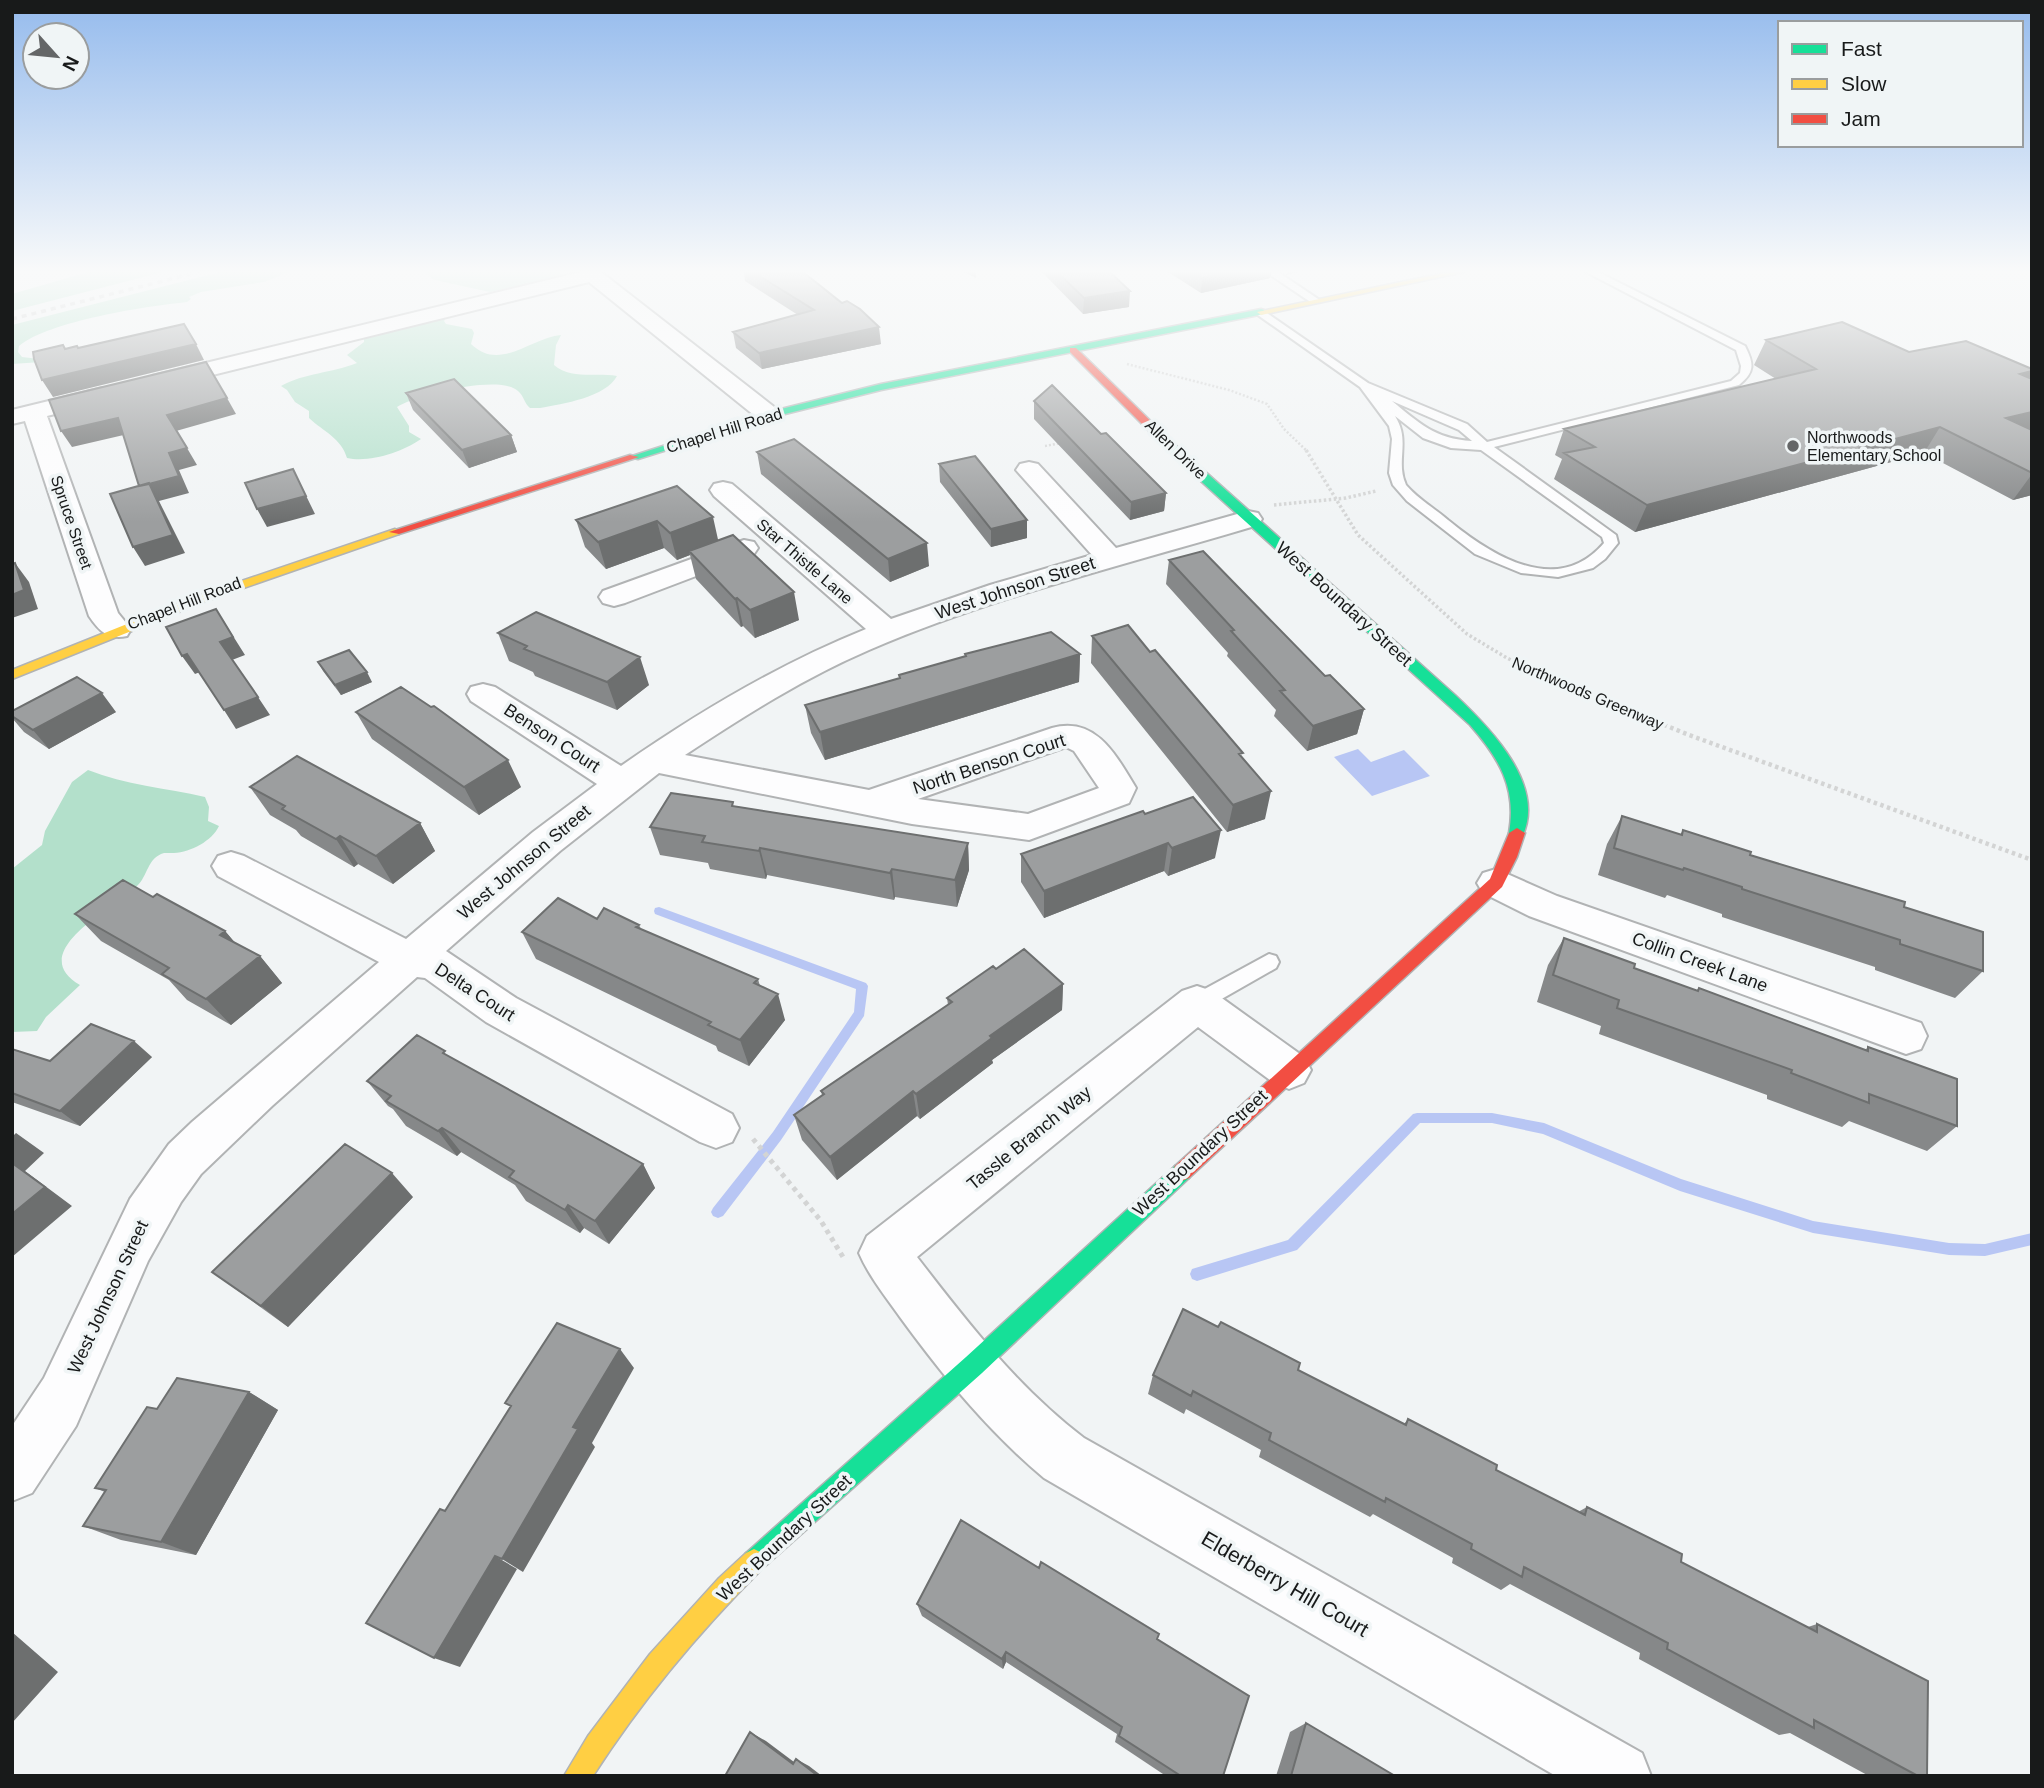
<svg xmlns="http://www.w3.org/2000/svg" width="2044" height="1788" font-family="Helvetica,sans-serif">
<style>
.forest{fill:#b3e0cb}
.water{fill:#b8c6f4}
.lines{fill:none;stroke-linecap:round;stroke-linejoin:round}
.stream{fill:#b8c6f4;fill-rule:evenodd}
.lane-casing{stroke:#b1b3b4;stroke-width:4}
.street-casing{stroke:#b1b3b4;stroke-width:4}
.fast-casing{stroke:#b1b3b4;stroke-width:3}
.slow-casing{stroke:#b1b3b4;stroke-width:3}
.jam-casing{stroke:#b1b3b4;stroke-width:3}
.path-far3{stroke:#d3d4d4;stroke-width:2.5;stroke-dasharray:2 2;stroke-linecap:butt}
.path-far2{stroke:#d3d4d4;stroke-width:3.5;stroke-dasharray:2.5 2.5;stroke-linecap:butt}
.path-far1{stroke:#d3d4d4;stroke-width:4.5;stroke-dasharray:3.5 3.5;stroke-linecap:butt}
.path{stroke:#d3d4d4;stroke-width:5;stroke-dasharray:4.5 4.5;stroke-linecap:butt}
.lane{fill:#fdfdfe;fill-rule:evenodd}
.street{fill:#fdfdfe;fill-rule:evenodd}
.fast{fill:#16e098;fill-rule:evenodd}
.slow{fill:#ffcf43;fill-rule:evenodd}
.jam{fill:#f24e42;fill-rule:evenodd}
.rail{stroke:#cbcccc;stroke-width:3.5;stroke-dasharray:5 5;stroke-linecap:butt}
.wall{fill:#868889}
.shaded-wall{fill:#6d6f6f}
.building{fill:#9c9e9f;stroke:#6d6f6f;stroke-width:2}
.poi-dot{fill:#646667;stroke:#f0f5f6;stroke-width:2.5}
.labels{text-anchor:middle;stroke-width:7;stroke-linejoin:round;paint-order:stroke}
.far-street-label{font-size:16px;fill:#181a1a;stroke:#f0f5f6}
.far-poi-label{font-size:16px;fill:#181a1a;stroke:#f0f5f6;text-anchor:start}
.street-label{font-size:18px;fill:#181a1a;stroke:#f0f5f6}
.near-street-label{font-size:21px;fill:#181a1a;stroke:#f0f5f6}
</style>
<rect width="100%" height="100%" fill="#f1f4f5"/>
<path class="forest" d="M88,272H163L12,311V294Z
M220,272H289L264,282L201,292L189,297L191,299L187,302C147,306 49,321 19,346L18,352L22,357L39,359L41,362L12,364V325Z
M426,272H557L566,276L490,292L444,282L432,279Z
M447,316L444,321L446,324L472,329L474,333L471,344C500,372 530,338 561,335L556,345L554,365C571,380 596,372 617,376C606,397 563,404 540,408H530C524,403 524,396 518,391C500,374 416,395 397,407L409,426V432L421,439C402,452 370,463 347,458C341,438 324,432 309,418V411L295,402L287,390L281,386C304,373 332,373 357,363L347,355L364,342V336Z
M88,770C125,785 166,788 205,797L209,807L208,821L219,826C212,841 191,852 174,853C174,853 164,853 164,853C147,858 148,876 137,886C116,907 23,952 80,985L46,1017L37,1031L12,1032V869L42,845L45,831L72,782Z"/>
<path class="water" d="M1358,749L1371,762L1404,750L1430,776L1372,796L1334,757Z"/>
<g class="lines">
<path class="stream" d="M659,907L866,983L868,986L864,1016L781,1140L723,1216L718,1218L713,1216L711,1212L713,1208L773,1132L854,1012L856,989L655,914L654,911L655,908Z
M1417,1113H1492L1544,1123L1681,1179L1813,1221L1949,1243L1985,1244L2032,1233V1245L1985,1256L1949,1255L1813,1233L1680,1191L1543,1134L1492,1123H1420L1297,1250L1197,1281L1192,1279L1190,1274L1192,1269L1288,1240L1413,1114Z"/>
<defs>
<path id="lane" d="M1266,272H1278L1321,301L1312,303Z
M1586,272H1598L1745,346C1754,364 1755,372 1739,385L1494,447L1616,535L1618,543L1605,559L1593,568L1558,577L1521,573L1475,554L1407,501L1393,485L1389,473L1392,439L1389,426L1360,387L1255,313L1264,311L1368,383L1467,424L1487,442L1731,381L1740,373L1741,366L1736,350ZM1392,401L1459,430L1472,441C1435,439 1419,423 1392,401ZM1395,416L1423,438L1451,448L1481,450L1602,537L1604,543C1557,598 1491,555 1448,520C1434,508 1418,499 1406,485C1395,461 1411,441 1395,416Z
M1269,954L1276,956L1279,962L1276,968L1204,1009L1197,1012L1190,1009L1187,1003L1190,997Z"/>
<path id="street" d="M581,272H601L778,410L781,415L778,420L769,422L760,420L589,282L160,388L152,386L148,381L152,376Z
M102,388L110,390L114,395L110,400L47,416L118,613L131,629L127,636C108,640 99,631 89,616L25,421L12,424V410Z
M1029,462L1038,464L1116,548L1248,511L1258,513L1262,519L1258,525C1128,564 994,596 869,650C804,678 744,716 685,755L869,790L1052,728C1096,716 1116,755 1136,788L1129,803L1029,840L912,824L659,773L560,851L446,951L516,998L732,1114L739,1128L732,1142L716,1148L700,1142L486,1022L425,978L417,977L272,1106L201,1174L181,1202L148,1261L76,1426L32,1493L12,1501V1426L44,1378L130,1199L169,1144L192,1122L379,962L218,876L212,866L218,856L231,852L244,856L406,939L533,832L597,784L471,701L467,694L471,687L483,684L495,687L621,766C697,713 779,664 866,629L714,496L710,490L714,484L723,482L732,484L891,619L990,585L1092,555L1016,470L1020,464ZM1066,747L1074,751L1099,788L1028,814L918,799Z
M744,540L754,542L758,548L754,554L625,603L614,606L603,603L599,597L603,591Z
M1496,869L1557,896L1921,1023L1927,1036L1921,1049L1906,1054L1529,916L1483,893L1477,883L1483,873Z
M1197,986L1212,991L1304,1057L1311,1070L1304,1083L1289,1089L1274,1083L1198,1027L917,1257C968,1323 1017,1387 1084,1438L1642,1753L1651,1776H1556L1044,1478C988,1431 943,1376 900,1317C885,1296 869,1276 859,1253L867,1236L1182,991Z"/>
<path id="fast" d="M1261,309L1264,310V314L881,390L773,417L638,459L629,457L765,413L881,384Z
M1163,441H1171L1455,695C1489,727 1547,785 1522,837H1512L1509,833C1517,788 1499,758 1470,725L1193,474L1163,445Z
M1182,1163L1189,1166L1192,1172L1189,1178L982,1373L762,1569L754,1573L746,1569L742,1561L746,1553L966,1357L1175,1166Z"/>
<path id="slow" d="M1449,272H1464L1261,315L1257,312Z
M395,529L401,532L399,534L206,601L12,679V670L197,596Z
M754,1549L762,1553L766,1561L762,1569C698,1633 642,1700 593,1776H564L588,1736L650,1654L719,1578L746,1553Z"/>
<path id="jam" d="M1070,348H1076L1171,441V445H1163L1070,352Z
M630,455L639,457L399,534L389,532Z
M1517,828L1525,833L1517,857L1502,887L1189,1178L1182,1181L1175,1178L1172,1172L1175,1166L1490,879L1509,833Z"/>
</defs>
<use href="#lane" class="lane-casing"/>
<use href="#street" class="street-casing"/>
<use href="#fast" class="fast-casing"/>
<use href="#slow" class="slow-casing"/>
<use href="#jam" class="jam-casing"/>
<path class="path-far3" d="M1127,364L1229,390L1267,404L1284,429L1308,452
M1045,446L1061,443"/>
<path class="path-far2" d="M1306,450L1358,535L1467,634L1507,658L1551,679
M1274,505L1346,498L1376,491"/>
<path class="path-far1" d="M1547,677L1689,735L2032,860"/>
<path class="path" d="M753,1139L821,1221L843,1257"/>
<use href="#lane" class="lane"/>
<use href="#street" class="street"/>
<use href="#fast" class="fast"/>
<use href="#slow" class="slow"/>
<use href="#jam" class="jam"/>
<path class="rail" d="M12,319L199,272"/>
</g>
<path class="wall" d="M744,272H803L842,303L881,344L762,369L736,348L733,332L798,315L745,281Z
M964,272H976V278Z
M1042,272H1110L1129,307L1083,314Z
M1168,272H1271L1270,278L1201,293Z
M1766,340L1909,352L2032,379V495L2013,500L1924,453L1635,532L1554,479L1562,459L1555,455L1564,429L1776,379L1754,365Z
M406,393L511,435L517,452L469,468L413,410Z
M1034,401L1101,434L1166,493L1164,511L1130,520L1034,419Z
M757,452L929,566L890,582L761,474Z
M939,464L1027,520V538L991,547L940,482Z
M677,486L718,541L799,620L755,638L743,626L741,627L696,579L690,555L677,560L664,548L606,569L585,547L576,520Z
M1169,560L1325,676L1364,709L1357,734L1307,751L1274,716L1276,710L1227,656L1228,653L1166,584Z
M498,633L649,685L617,710L535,676L533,672L509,661Z
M1092,636L1242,758L1265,819L1227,832L1091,663Z
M965,654H1080L1079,682L825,760L811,733L805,705L900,678L899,675L965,657Z
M318,662L372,682L341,695L323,671Z
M12,711L116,712L49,749L24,732L12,718Z
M356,712L521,787L479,815L372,739Z
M250,787L420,823L435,851L393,884L358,864L354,867L301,836L296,830L270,815Z
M734,806L968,843L969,870L957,907L895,897L894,900L767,875L766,879L710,869L708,863L660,855L650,827Z
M1145,814L1215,858L1168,876L1164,871L1044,918L1021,882V854Z
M1622,816L1680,835L1683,830L1750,855L1904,907L1983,971L1955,998L1875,970V967L1722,917V914L1667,895L1665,898L1598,875L1607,844Z
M153,897L225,931L236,944L260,956L282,983L231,1025L187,1000L169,980L101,941L75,914Z
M597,919L639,925L641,929L758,979L760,986L785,1020L749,1066L718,1051L716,1046L536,959L522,932Z
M1564,938L1634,968L1697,991L1699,988L1865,1050L1868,1047L1957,1126L1927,1151L1849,1121L1842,1127L1767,1099V1095L1599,1034L1601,1026L1537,1002L1548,965Z
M996,969L1063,984L1062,1010L992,1060L993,1063L920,1119L917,1116L837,1180L802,1140L794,1115L822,1095L821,1091L948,1005L947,998Z
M12,1049L50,1061L152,1057L80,1126L12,1102Z
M450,1057L643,1164L655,1188L609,1244L584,1228L580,1233L526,1201L515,1185L461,1152L457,1156L406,1126L393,1109L388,1106L367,1081Z
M413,1197L288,1327L212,1272Z
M1298,1370L1404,1424L1408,1419L1496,1470L1578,1512L1587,1507L1681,1562L1808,1627L1817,1624L1927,1776H1869L1790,1733L1779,1735L1639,1659L1640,1653L1510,1584L1501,1590L1452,1563L1453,1558L1373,1514L1370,1517L1259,1457L1261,1450L1186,1409L1184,1414L1148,1394L1153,1375Z
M249,1392L278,1410L196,1555L121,1540L83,1526L105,1492L95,1488Z
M917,1604L1157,1639L1223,1776H1166L1115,1742L1117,1734L1006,1662L1003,1669L922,1616Z
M1306,1723L1395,1776H1276L1290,1732Z"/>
<path class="shaded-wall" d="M1234,272H1271L1270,278L1201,293L1202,278Z
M1287,272H1299L1286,275Z
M1130,291L1129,307L1083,314L1084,298Z
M879,327L881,344L762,369L759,353Z
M196,344L204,360L53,397L42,380Z
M2032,371V374L2017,396L2020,374Z
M227,398L236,414L176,431L167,415Z
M2032,412V433L2006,418Z
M118,418L128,434L72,447L61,431Z
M1940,427L1924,453L1635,532L1647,505Z
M511,435L517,452L469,468L462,450Z
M187,448L197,465L179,470L189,493L159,501L185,553L145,566L133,547L139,487L169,453Z
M293,469L315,514L267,527L257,509Z
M2032,474V495L2013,500Z
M1166,493L1164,511L1130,520L1131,502Z
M713,517L719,544L689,551L690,555L677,560L670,533Z
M1027,520V538L991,547V529Z
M657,521L664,548L606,569L598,542Z
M927,543L929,566L890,582L888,559Z
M15,563L29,582L38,609L12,618V595Z
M794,592L799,620L755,638L750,610Z
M737,598L743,626L741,627L735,599Z
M216,609L245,655L232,660L220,642Z
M187,654L200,672L195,674L182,656Z
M1080,654L1079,682L825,760L820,732Z
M640,657L649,685L617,710L607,682Z
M367,672L372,682L341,695L335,685Z
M102,693L116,712L49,749L33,730Z
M258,697L270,715L236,729L224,710Z
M1364,709L1357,734L1307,751L1313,726Z
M508,760L521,787L479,815L464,787Z
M1271,791L1265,819L1227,832L1233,805Z
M420,823L435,851L393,884L376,856Z
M1221,830L1215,858L1168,876L1172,848Z
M340,836L358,864L354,867L336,839Z
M968,843L969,870L957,907L955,880Z
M1168,843L1164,871L1044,918V891Z
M760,848L767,875L766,879L759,851Z
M892,869L895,897L894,900L890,873Z
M225,931L248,958L220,935Z
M260,956L282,983L231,1025L206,999Z
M1063,984L1062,1010L992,1060L993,1063L920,1119L916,1094L990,1036Z
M778,994L785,1020L749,1066L740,1040Z
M134,1041L152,1057L80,1126L60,1111Z
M913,1091L917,1116L837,1180L830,1157Z
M442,1128L461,1152L457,1156L438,1131Z
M16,1133L44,1153L25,1171L72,1206L12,1257V1137Z
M643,1164L655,1188L609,1244L595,1221Z
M392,1173L413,1197L288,1327L261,1306Z
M568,1205L584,1228L580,1233L565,1210Z
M620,1349L634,1368L592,1443L595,1447L523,1572L502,1559L573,1427Z
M249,1392L278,1410L196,1555L161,1542Z
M495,1556L517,1569L460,1667L434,1658Z
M12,1632L58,1672L12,1723Z
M1006,1652V1662L1003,1669L1002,1659Z
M750,1732L766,1741L806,1771L793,1764Z
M796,1759L809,1766L822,1776H818Z"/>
<path class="building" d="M753,272H803L842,303L847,301L860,309L879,327L759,353L733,332L814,310Z
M1057,272H1110L1130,291L1084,298Z
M1192,272H1234L1202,278Z
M1842,322L1909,352L1966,341L2032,369V371L2020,374L2032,379V412L2006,418L2032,430V473L1940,427L1647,505L1564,453L1595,447L1564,429L1816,369L1766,340Z
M184,324L196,344L42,380L34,359L33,352L63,345L65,349L77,346L78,348Z
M206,362L227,398L167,415L187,448L169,453L179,476L149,484L139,486L118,418L61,431L49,400Z
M454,379L511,435L462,450L406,393Z
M1052,385L1101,434L1106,433L1166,493L1131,502L1034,401Z
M794,439L927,543L888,559L757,452Z
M975,456L1027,520L991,529L939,464Z
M293,469L306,496L257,509L245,483Z
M149,483L173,535L133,547L110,494Z
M677,486L713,517L670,533L657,521L598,542L576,520Z
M733,535L794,592L750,610L737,598L735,599L689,551Z
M1203,551L1325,676L1330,675L1364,709L1313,726L1280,691L1285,690L1231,631L1234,630L1169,560Z
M15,563L24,590L12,595V564Z
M216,609L233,637L220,642L258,697L224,710L187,654L182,656L166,627Z
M536,612L640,657L607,682L524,649L527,646L498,633Z
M1128,625L1150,652L1155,650L1243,753L1239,754L1271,791L1233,805L1092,636Z
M1051,632L1080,654L820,732L805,705L900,678L899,675L966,656L965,654Z
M349,650L367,672L335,685L318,662Z
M77,677L102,693L33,730L12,716V711Z
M401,687L431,707L434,706L508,760L464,787L356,712Z
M297,756L420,823L376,856L340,836L336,839L282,809L285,806L250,787Z
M671,793L733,802L732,806L968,843L955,880L892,869L890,873L760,848L759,851L702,842L705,836L650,827Z
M1193,797L1221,830L1172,848L1168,843L1044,891L1021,854L1143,811L1145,814Z
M1622,816L1682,835L1683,830L1751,852L1750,855L1905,902L1904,907L1983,932V971L1900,944V940L1742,889V887L1684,868L1683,870L1614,848Z
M123,880L153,897L157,894L225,931L220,935L260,956L206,999L162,974L169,968L75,914Z
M558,898L597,919L604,908L639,925L636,927L758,979L754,983L778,994L740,1040L708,1025L711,1022L522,932Z
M1564,938L1635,964L1634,968L1698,991L1699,988L1868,1051V1047L1957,1079V1126L1869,1094V1103L1791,1073L1792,1070L1617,1008L1619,1000L1553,975Z
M1024,949L1063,984L990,1036L992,1038L916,1094L913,1091L830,1157L794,1115L824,1094L821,1091L952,1002L947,998L993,966L996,969Z
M91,1024L134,1041L60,1111L12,1093V1049L50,1061Z
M417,1035L445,1051L443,1053L643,1164L595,1221L568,1205L565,1210L509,1177L514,1171L442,1128L438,1131L386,1101L391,1096L367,1081Z
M345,1144L392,1173L261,1306L212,1272Z
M12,1163L45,1187L12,1214Z
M1183,1309L1218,1327L1221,1322L1300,1363L1298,1370L1406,1425L1408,1419L1497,1465L1496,1470L1585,1515L1587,1507L1682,1554L1681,1562L1817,1632V1624L1928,1681L1927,1776H1918L1814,1720V1728L1667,1649L1668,1643L1524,1567L1522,1577L1471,1549L1472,1544L1386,1498L1385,1502L1269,1440L1271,1433L1193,1391L1191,1396L1153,1375Z
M557,1323L620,1349L573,1427L578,1429L502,1559L495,1556L434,1658L366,1623L440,1509L445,1511L511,1406L505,1403Z
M177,1378L249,1392L161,1542L83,1526L106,1490L95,1488L147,1407L157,1409Z
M961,1520L1039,1568L1041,1562L1159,1634L1157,1639L1249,1696L1223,1776H1181L1119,1736L1122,1727L1006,1652L1002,1659L917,1604Z
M1306,1723L1395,1776H1291Z
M750,1732L793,1764L796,1759L818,1776H725Z"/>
<linearGradient id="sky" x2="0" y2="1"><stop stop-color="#95bbed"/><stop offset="0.52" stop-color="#f9fafa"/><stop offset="1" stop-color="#f9fafa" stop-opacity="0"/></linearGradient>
<rect width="2044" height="522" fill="url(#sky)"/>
<circle class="poi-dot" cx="1793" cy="446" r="7"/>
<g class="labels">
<g class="far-street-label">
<text transform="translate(724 430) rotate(-17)" y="6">Chapel Hill Road</text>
<text transform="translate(1176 449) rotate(44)" y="6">Allen Drive</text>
<text transform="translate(72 522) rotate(71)" y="6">Spruce Street</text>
<text transform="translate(805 561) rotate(41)" y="6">Star Thistle Lane</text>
<text transform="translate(184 603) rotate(-21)" y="6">Chapel Hill Road</text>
<text transform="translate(1588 693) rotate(23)" y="6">Northwoods Greenway</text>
</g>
<g class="far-poi-label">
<text x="1807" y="443">Northwoods<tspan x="1807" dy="18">Elementary School</tspan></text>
</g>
<g class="street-label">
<text transform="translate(1015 588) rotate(-18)" y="6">West Johnson Street</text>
<text transform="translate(1344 604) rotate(42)" y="6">West Boundary Street</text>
<text transform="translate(552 738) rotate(33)" y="6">Benson Court</text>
<text transform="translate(989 764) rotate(-18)" y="6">North Benson Court</text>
<text transform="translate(524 862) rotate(-40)" y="6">West Johnson Street</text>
<text transform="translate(1700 962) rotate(20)" y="6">Collin Creek Lane</text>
<text transform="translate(475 992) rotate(33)" y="6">Delta Court</text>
<text transform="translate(1029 1138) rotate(-39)" y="6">Tassle Branch Way</text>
<text transform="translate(1200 1153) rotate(-43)" y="6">West Boundary Street</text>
<text transform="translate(108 1297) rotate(-65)" y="6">West Johnson Street</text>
<text transform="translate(784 1538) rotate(-43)" y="6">West Boundary Street</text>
</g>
<g class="near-street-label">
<text transform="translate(1285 1584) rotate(30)" y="7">Elderberry Hill Court</text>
</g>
</g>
<rect width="2044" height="1788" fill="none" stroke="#181a1a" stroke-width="28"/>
<rect x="1778" y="21" width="245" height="126" fill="#f0f5f6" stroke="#9a9d9e" stroke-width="2"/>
<rect x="1792" y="44" width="35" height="10" fill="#16e098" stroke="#9a9d9e" stroke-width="2"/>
<text x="1841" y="56" font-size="21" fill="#181a1a">Fast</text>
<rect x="1792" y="79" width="35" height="10" fill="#ffcf43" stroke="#9a9d9e" stroke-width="2"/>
<text x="1841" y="91" font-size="21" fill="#181a1a">Slow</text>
<rect x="1792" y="114" width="35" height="10" fill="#f24e42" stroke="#9a9d9e" stroke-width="2"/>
<text x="1841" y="126" font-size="21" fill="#181a1a">Jam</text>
<g transform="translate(56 56) rotate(117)"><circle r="33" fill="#f0f5f6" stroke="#9a9d9e" stroke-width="2"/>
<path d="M0-5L12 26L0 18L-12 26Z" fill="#646667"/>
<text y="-10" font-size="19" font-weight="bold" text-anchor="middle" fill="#181a1a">N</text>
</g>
</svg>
